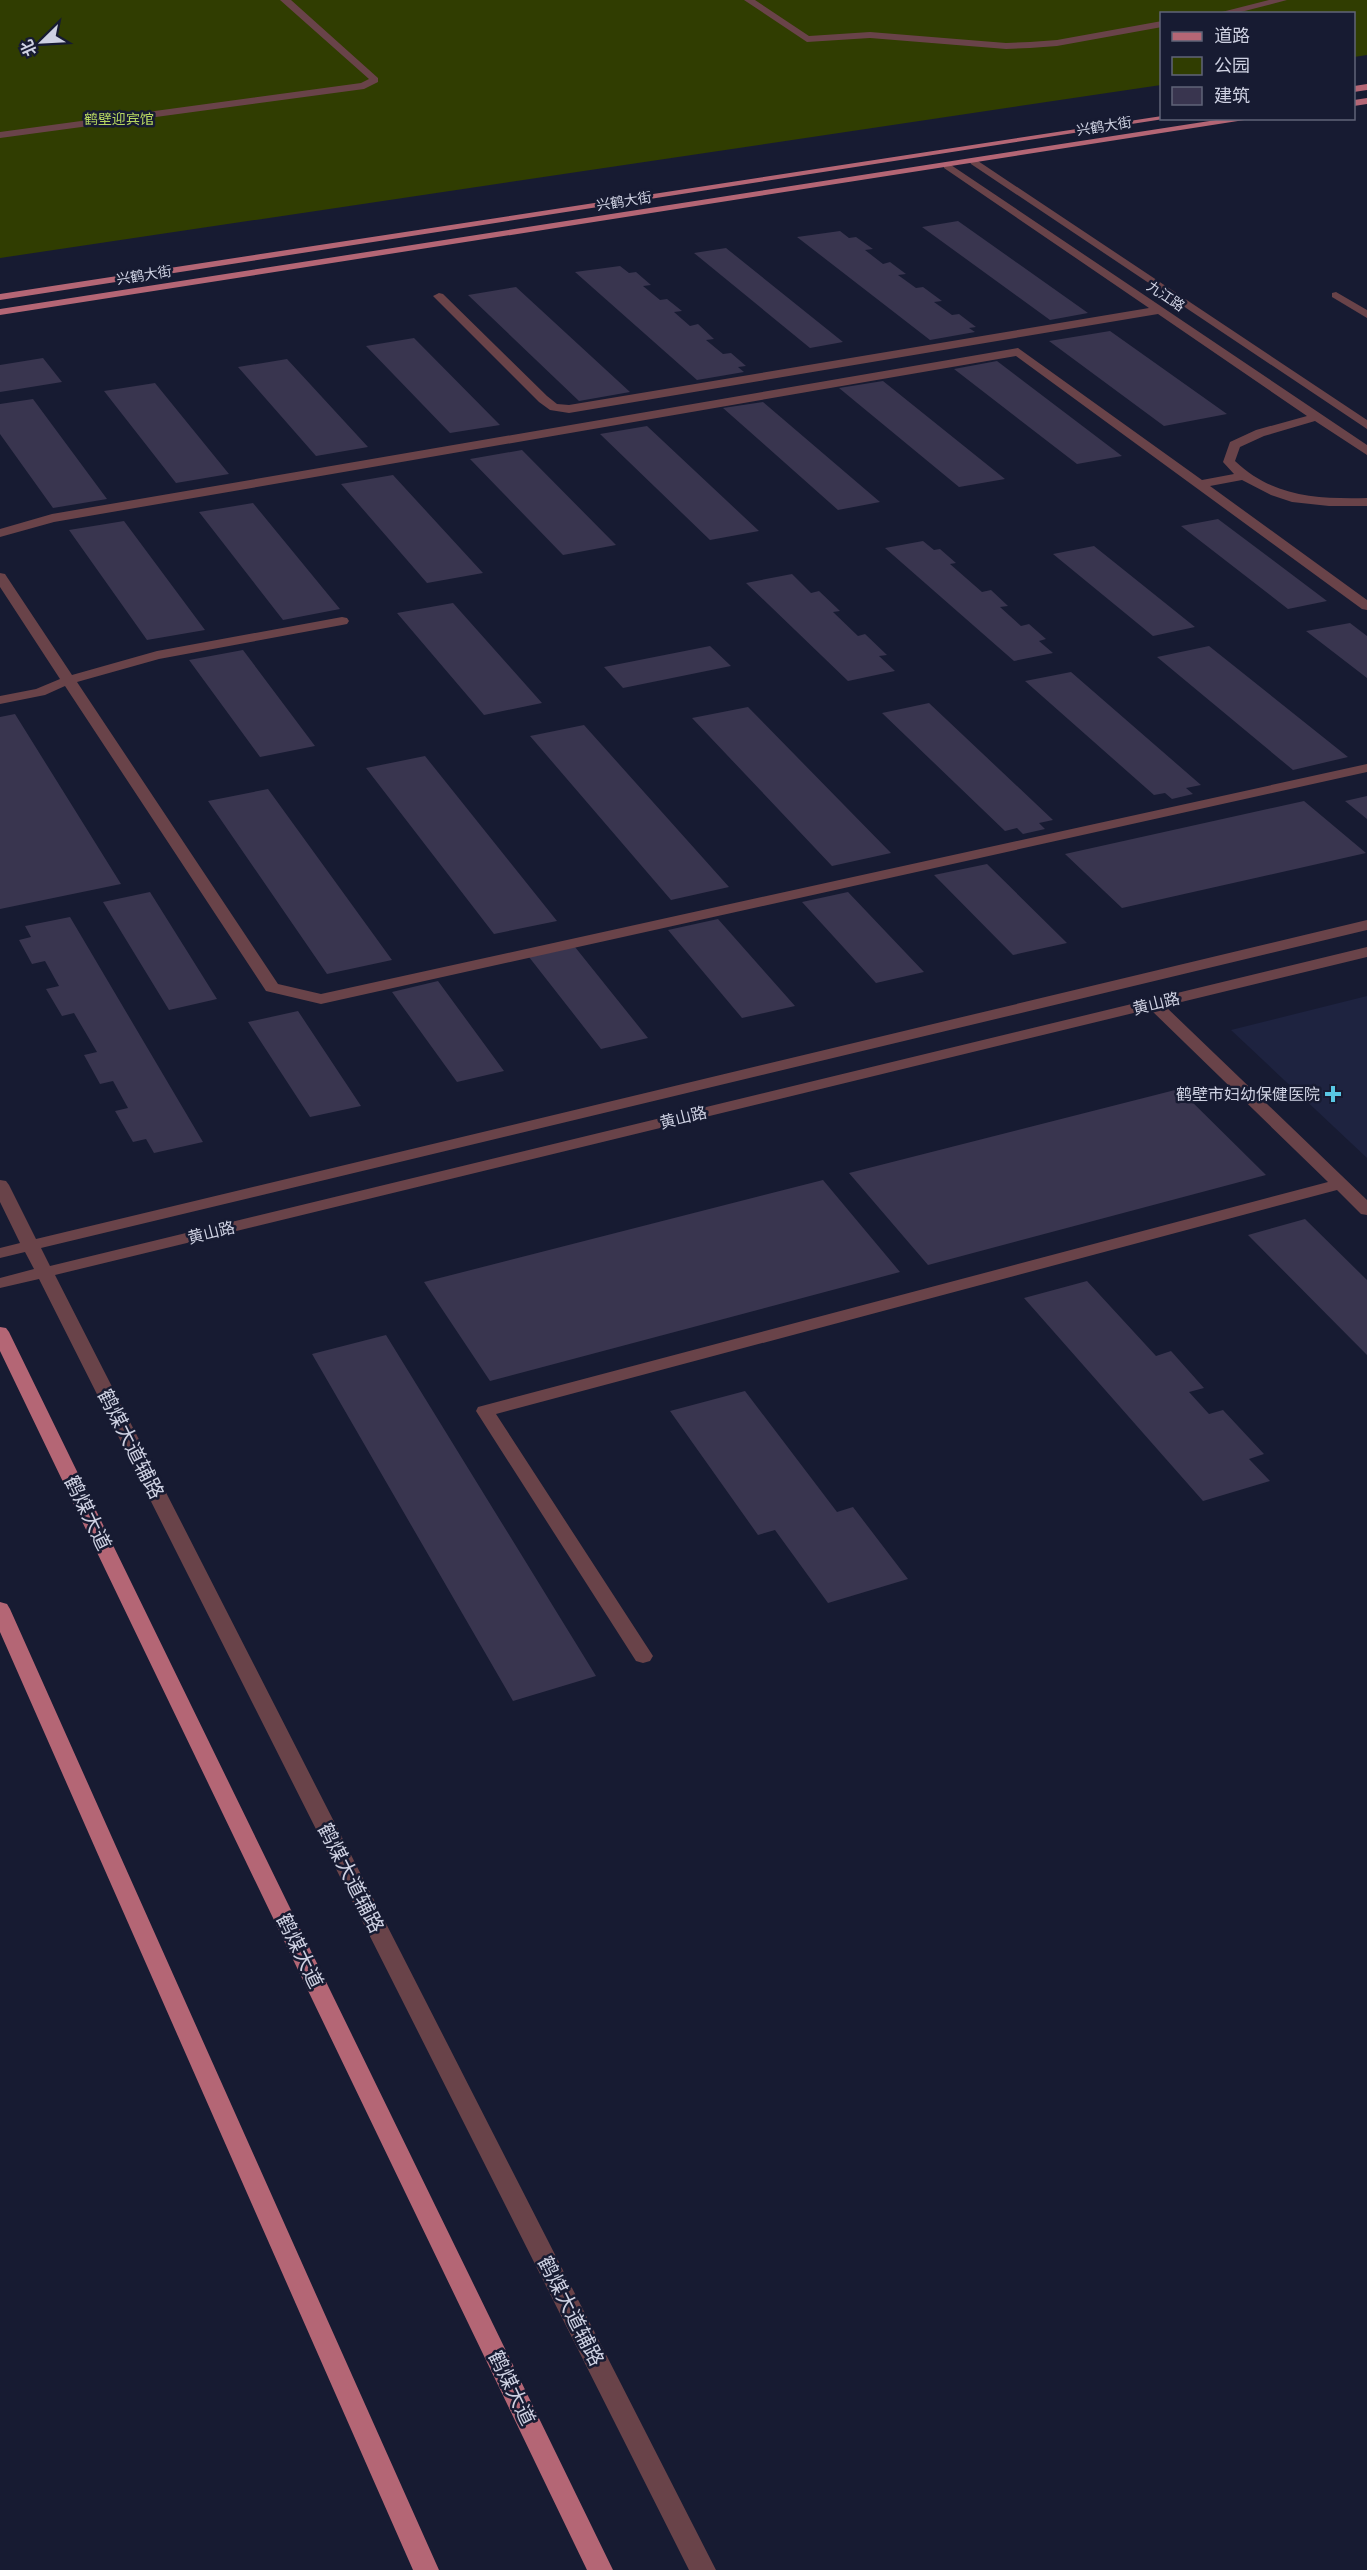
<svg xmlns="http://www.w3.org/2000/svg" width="1367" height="2570" font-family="'PT Sans Narrow','Noto Sans SC',sans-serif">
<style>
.built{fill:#1e2340}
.green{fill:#303d01}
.building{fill:#39354f}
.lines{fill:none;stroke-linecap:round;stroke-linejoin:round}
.minor{fill:#694349;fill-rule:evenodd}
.major{fill:#b46675;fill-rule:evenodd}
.poi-dot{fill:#59c8e4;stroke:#171b32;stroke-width:2}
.labels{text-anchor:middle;stroke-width:5;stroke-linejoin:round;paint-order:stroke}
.far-park-label{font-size:14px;fill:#b6d660;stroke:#171b32}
.far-street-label{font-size:14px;fill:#ced1e2;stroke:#171b32}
.street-label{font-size:16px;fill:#ced1e2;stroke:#171b32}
.poi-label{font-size:16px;fill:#ced1e2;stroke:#171b32;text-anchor:end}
.near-street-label{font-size:20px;fill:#ced1e2;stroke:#171b32}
</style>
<rect width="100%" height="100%" fill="#171b32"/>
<path class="built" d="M1367,996V1158L1231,1030Z"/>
<path class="green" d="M0,0H1367V55L1354,57V14H1162L1161,85L0,258Z"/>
<path class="building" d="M958,221L1088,313L1050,320L922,227Z
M840,231L849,238L856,237L873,249L865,250L883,264L890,262L906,274L898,275L916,288L923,287L942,301L934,302L952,315L959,314L976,327L969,328L975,332L930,340L797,237Z
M726,248L843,342L810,348L694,253Z
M620,266L629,273L636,272L651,285L643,286L660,300L667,299L682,311L674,312L690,326L698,324L714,339L706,340L723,354L731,353L746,366L738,367L744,372L697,380L575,272Z
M516,287L630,392L579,401L468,295Z
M1110,331L1227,414L1164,426L1049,341Z
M414,338L500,425L450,433L366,346Z
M43,358L62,382L0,392V365Z
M287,359L368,447L316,456L238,367Z
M997,361L1122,456L1077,464L954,369Z
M883,381L1005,479L959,487L839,388Z
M155,383L229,474L176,483L104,391Z
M33,399L107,499L53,508L0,434V404Z
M763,402L880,502L838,510L723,408Z
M647,426L759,531L710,540L600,434Z
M522,450L616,545L563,555L470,459Z
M393,475L483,573L427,583L341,484Z
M253,503L340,609L283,620L199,512Z
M1218,519L1327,601L1288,609L1181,526Z
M124,521L205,630L147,640L69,530Z
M923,541L934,550L940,549L956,563L950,564L982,592L991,590L1008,606L1000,607L1021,626L1029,624L1046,639L1039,641L1053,653L1014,661L885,548Z
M1094,546L1195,627L1153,636L1053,554Z
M792,574L811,593L819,591L840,611L833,612L858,636L865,634L887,655L879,656L895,671L848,681L746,583Z
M453,603L542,703L484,715L397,613Z
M1350,623L1367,636V678L1306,631Z
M710,646L731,666L623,688L604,667Z
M1209,646L1348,757L1293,770L1157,657Z
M243,650L315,746L260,757L189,660Z
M1071,672L1201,785L1186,788L1193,794L1172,799L1165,793L1154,795L1025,681Z
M929,703L1053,820L1039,823L1045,829L1023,834L1017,828L1005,831L882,713Z
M748,707L891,853L832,866L692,718Z
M15,714L121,884L0,909V717Z
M584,725L729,887L671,900L530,736Z
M425,756L557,921L494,934L366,768Z
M268,789L392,960L327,974L208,801Z
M1367,796V819L1345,801Z
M1304,801L1366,853L1122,908L1065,854Z
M987,864L1067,943L1013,955L934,875Z
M150,892L217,999L169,1010L103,902Z
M848,892L924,972L876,983L802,902Z
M70,917L203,1142L154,1153L146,1139L133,1142L115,1111L128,1108L113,1081L100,1084L84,1055L97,1052L74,1013L62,1016L46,989L59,986L45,961L32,964L19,940L31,937L25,926Z
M718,919L795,1006L742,1018L668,930Z
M575,947L648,1038L601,1049L529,957Z
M438,981L504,1071L457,1082L392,992Z
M298,1011L361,1106L310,1117L248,1022Z
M1179,1089L1266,1175L928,1265L849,1173Z
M823,1180L900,1272L490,1381L424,1282Z
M1305,1219L1367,1280V1355L1248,1235Z
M1087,1281L1156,1356L1171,1351L1204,1388L1189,1392L1209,1414L1223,1410L1264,1454L1249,1459L1270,1481L1203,1501L1024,1298Z
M386,1335L596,1676L513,1701L312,1354Z
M745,1391L837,1512L853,1507L908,1579L828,1603L775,1530L758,1535L670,1411Z"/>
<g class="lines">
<path class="minor" d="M280,0H291L378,78V82L364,89L0,138V132L361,83L369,79Z
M744,0H755L809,36L870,32L1006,43L1030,42L1057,40L1162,21V27L1057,46L1030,48L1006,49L870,38L807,42Z
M1269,0H1287L1233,14H1214Z
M975,159L1367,420V429L971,164L970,162Z
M948,163L1367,445V455L1315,421L1264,436L1240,447L1235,461C1273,497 1317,499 1367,498V506H1329L1292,502L1271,495L1242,480L1210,486L1367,600V610L1362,609L1016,356L54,522L0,537V529L52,514L1018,348L1202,480L1234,474L1223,462L1230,442L1256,430L1307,416L1158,314L569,413L550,410L539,402L433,296L439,293L443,294L547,396L557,404L569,405L1149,308L944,168V164Z
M1336,292L1367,310V318L1332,297V293Z
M0,573L5,574L72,675L157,651L342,617L347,618L349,621L347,624L342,625L159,659L77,682L278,984L321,994L1367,764V772L321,1004L266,991L65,686L45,695L0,704V696L36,689L60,679L0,587Z
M1367,920V930L41,1248L50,1266L1367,947V957L1165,1006L1367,1200V1215L1361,1214L1337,1190L496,1414L653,1656L650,1661L643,1663L636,1661L476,1411L478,1407L1328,1182L1150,1009L55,1275L716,2570H689L39,1279L0,1288V1278L34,1269L25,1252L0,1258V1248L20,1243L0,1202V1180L6,1181L9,1185L36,1239Z"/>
<path class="major" d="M1367,84V90L1354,92V86Z
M1367,98V104L1354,106V100Z
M1162,116V118H1170L0,300V294Z
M1229,118H1257L0,315V309Z
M0,1327L6,1328L9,1332L613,2570H587L0,1351Z
M0,1602L7,1604L10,1609L439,2570H413L0,1632Z"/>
</g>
<path class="poi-dot" d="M1330 1085h6v6h6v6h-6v6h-6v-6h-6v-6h6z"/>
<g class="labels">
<g class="far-park-label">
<text x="119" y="124">鹤壁迎宾馆</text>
</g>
<g class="far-street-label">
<text transform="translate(1104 126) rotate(-9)" y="5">兴鹤大街</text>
<text transform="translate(624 201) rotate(-9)" y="5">兴鹤大街</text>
<text transform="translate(144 275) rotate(-9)" y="5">兴鹤大街</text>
<text transform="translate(1166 296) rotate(34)" y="5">九江路</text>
</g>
<g class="street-label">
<text transform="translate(1156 1003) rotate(-14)" y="6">黄山路</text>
<text transform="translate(683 1117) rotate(-14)" y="6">黄山路</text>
<text transform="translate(211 1232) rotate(-14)" y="6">黄山路</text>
</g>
<g class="poi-label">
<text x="1320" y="1100">鹤壁市妇幼保健医院</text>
</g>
<g class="near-street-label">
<text transform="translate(131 1444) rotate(63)" y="7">鹤煤大道辅路</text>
<text transform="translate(88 1513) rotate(64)" y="7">鹤煤大道</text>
<text transform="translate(351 1878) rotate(63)" y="7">鹤煤大道辅路</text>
<text transform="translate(300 1951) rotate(64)" y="7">鹤煤大道</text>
<text transform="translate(571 2311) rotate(63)" y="7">鹤煤大道辅路</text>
<text transform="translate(512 2388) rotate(64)" y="7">鹤煤大道</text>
</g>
</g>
<rect x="1160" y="12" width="195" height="108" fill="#171b32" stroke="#606478" stroke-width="1.5"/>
<rect x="1172" y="32" width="30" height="9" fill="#b46675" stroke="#606478" stroke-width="1.5"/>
<text x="1214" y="42" font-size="18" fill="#ced1e2">道路</text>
<rect x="1172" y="57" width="30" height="18" fill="#303d01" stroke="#606478" stroke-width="1.5"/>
<text x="1214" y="72" font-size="18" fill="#ced1e2">公园</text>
<rect x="1172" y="87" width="30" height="18" fill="#39354f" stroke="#606478" stroke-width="1.5"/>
<text x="1214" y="102" font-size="18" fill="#ced1e2">建筑</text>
<g transform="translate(42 42) rotate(246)" stroke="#171b32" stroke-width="4.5" paint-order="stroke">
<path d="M0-4.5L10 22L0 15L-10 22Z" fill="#ced1e2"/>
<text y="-9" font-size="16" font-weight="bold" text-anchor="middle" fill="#ced1e2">北</text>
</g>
</svg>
